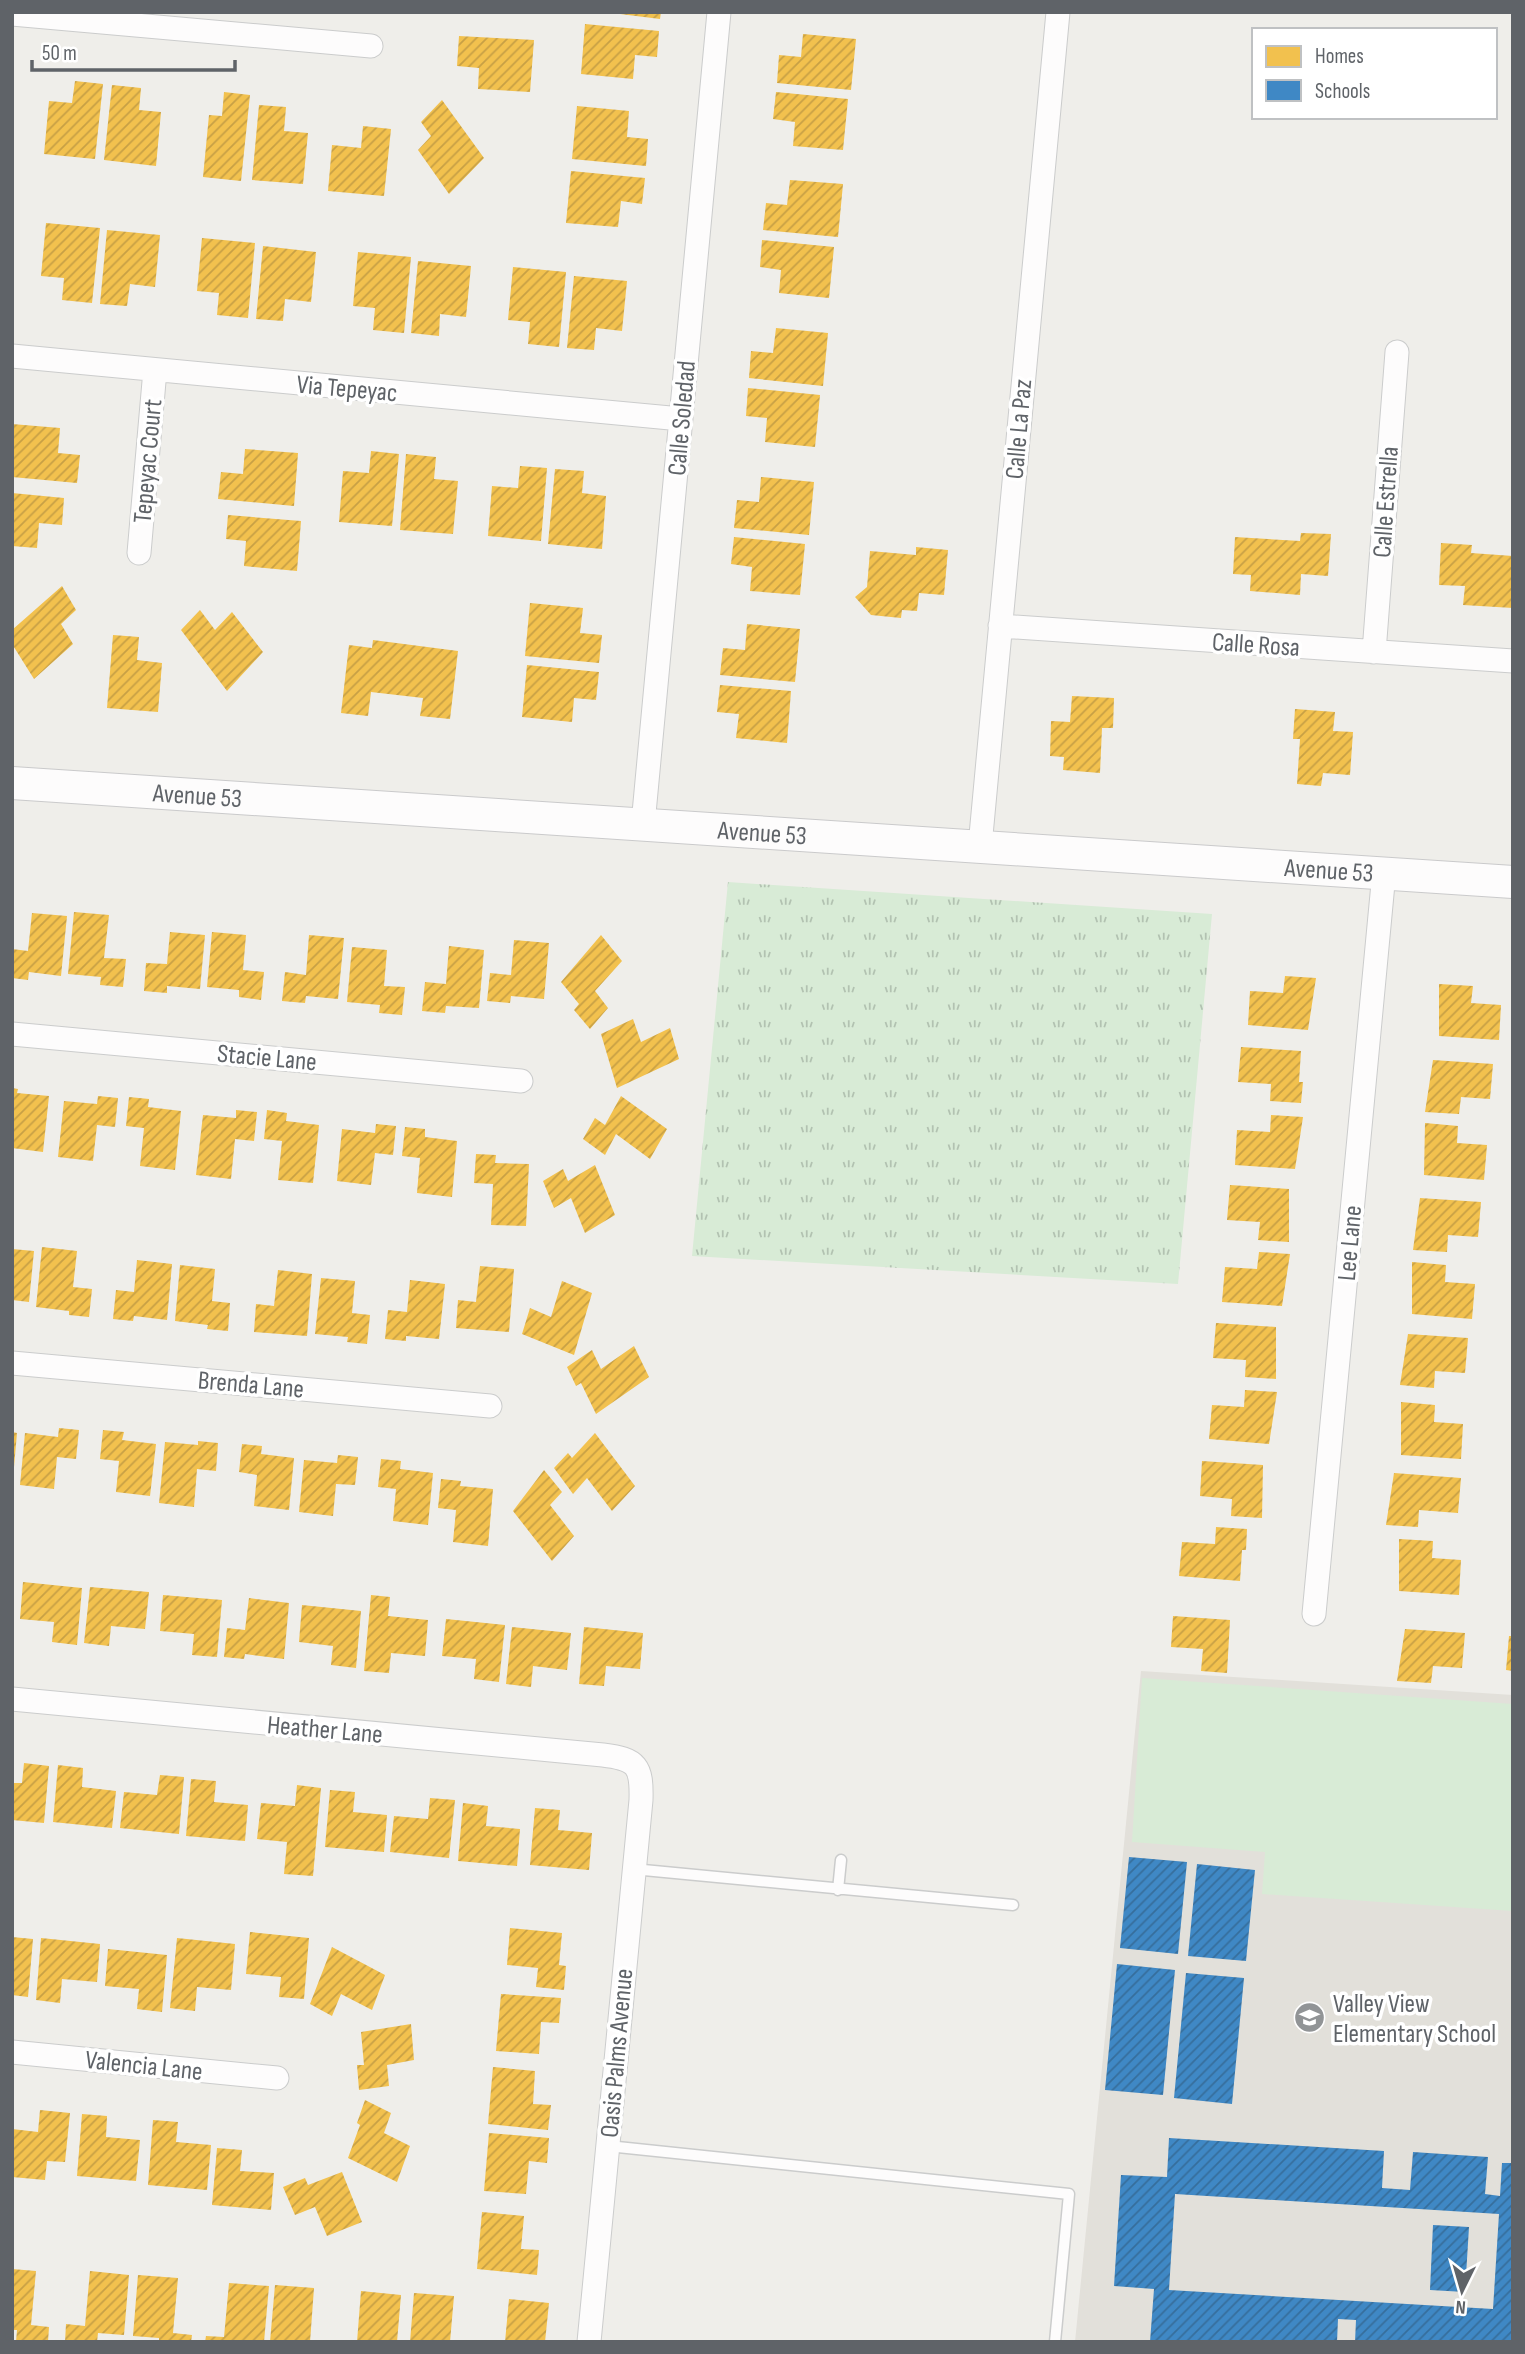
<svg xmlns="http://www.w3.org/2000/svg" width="1525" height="2354" font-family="'Sofia Sans Condensed',sans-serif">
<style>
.education{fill:#e2e0da}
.grass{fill:url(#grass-tufts)}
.park{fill:#d8ebd6}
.homes{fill:url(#homes-hatch)}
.schools{fill:url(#schools-hatch);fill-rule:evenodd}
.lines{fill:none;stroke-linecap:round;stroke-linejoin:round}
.lane-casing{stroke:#cbcccc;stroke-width:13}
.street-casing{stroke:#cbcccc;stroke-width:25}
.secondary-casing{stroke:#cacacb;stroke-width:34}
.lane{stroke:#fdfcfc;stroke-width:10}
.street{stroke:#fdfcfc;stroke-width:23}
.secondary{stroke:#fdfcfc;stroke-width:32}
.labels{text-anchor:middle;stroke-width:7;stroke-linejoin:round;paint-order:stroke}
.street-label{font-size:26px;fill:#5f6368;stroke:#fff}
.poi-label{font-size:26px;fill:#5f6368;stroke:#fff;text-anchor:start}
</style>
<defs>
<pattern id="grass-tufts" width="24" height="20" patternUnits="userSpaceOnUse" patternTransform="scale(1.75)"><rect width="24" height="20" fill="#d8ebd6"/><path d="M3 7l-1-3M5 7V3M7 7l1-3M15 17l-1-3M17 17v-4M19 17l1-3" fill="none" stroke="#b2c2b1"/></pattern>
<pattern id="homes-hatch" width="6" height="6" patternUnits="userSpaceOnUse" patternTransform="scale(1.75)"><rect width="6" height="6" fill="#f2c14e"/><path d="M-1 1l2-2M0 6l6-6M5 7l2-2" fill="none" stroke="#c7a045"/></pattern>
<pattern id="schools-hatch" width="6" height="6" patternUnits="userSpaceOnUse" patternTransform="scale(1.75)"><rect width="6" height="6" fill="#3f88c5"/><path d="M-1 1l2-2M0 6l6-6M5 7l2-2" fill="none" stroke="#366e9c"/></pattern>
</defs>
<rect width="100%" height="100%" fill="#efeeea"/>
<path class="education" d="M1141,1671L1513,1695V2342H1075Z"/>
<path class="grass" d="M728,882L1212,914L1178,1284L692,1256Z"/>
<path class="park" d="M1142,1678L1513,1704V1911L1262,1894L1265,1852L1132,1842Z"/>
<path class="homes" d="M604,12H661L660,19Z
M585,24L659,31L657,57L635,55L633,79L581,74Z
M803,34L856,39L851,90L777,83L779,55L801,57Z
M459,36L534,40L530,92L478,89L479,68L457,66Z
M75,81L103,84L95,159L44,154L49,101L72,103Z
M112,85L141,88L139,110L161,112L156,166L104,160Z
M224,92L250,95L241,181L203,177L209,115L222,116Z
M776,92L848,99L843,150L793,146L795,122L773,119Z
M442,100L484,158L449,194L418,150L431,136L421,122Z
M259,105L286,107L284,131L308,133L303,184L252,180Z
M577,106L629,111L627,137L648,139L646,166L572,159Z
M363,126L391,129L384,196L328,191L332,145L361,148Z
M571,171L645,178L642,204L621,201L618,227L566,223Z
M790,180L843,184L838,237L763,230L766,203L787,205Z
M46,223L100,228L92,303L62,300L64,278L41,276Z
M107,230L160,235L155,287L130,284L127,306L100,304Z
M202,238L255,243L248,318L217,315L219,293L197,291Z
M762,240L834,247L829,298L779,293L781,270L760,267Z
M263,246L316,252L311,302L285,299L283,321L256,319Z
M358,252L411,257L404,333L373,330L375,308L353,306Z
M418,261L471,266L466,317L440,314L439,336L411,333Z
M513,267L566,272L559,347L528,344L530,322L508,320Z
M574,276L627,281L622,331L596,328L594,350L567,348Z
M776,328L828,333L823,386L749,378L751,351L773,353Z
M748,388L820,395L815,447L765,442L767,418L746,416Z
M12,424L60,428L58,453L80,455L77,483L12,477Z
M245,449L298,453L294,506L218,499L221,472L243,474Z
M371,451L399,454L392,526L339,522L343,471L369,473Z
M406,454L436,457L434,479L458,481L453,534L400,530Z
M520,466L547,468L541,541L488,536L492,486L518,488Z
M555,469L584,471L582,493L606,496L602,549L548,544Z
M761,477L814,482L809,535L734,528L737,500L759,502Z
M12,493L64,498L62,525L39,523L37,548L12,546Z
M228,515L301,521L297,571L244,566L246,541L226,539Z
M1301,533L1331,534L1328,576L1301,574L1300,595L1250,591L1251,575L1233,574L1235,537L1300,541Z
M734,537L805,544L800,595L750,591L752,567L731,564Z
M1441,543L1472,545L1471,553L1513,556V608L1463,605L1465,586L1439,585Z
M916,547L948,550L944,595L919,593L917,611L902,610L901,618L871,615L855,597L867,587L870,551L916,555Z
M62,586L76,610L61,624L73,644L34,679L12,644V630Z
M530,603L583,608L580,633L602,635L599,663L525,656Z
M200,610L215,630L232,612L263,652L227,691L181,630Z
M747,624L800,629L795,682L720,675L723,648L745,650Z
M113,635L139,637L137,660L162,663L158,712L107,708Z
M373,640L458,651L450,719L420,716L423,698L371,692L368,716L341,713L349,645L372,648Z
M527,665L599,672L596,700L574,698L572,722L522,717Z
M720,685L791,691L787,743L736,738L739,714L717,712Z
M1072,696L1114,698L1113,728H1102L1100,773L1063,770L1064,757L1050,756L1051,721L1070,722Z
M1295,709L1335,712L1333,731L1353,732L1350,775L1323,773L1321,786L1297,784L1300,739H1293Z
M74,912L109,915L104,958L126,959L123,987L100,985L101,977L68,974Z
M32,913L67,916L61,976L29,972L28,980L12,978V949L28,951Z
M170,932L205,935L200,989L167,986V993L144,991L146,963L167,964Z
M212,932L246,935L243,970L264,972L261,1000L239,997V990L207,987Z
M309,935L344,938L338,999L306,996L305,1003L282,1001L285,972L306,975Z
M601,935L622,961L595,991L608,1008L590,1029L574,1010L579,1004L561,982Z
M514,940L549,943L544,999L511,996L510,1003L487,1001L490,973L511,975Z
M449,946L484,950L479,1008L446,1006L445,1013L422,1011L425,982L446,984Z
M352,947L387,950L384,986L405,987L402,1015L379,1013L380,1005L347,1002Z
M1285,976L1316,978L1308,1030L1248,1025L1250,991L1283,993Z
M1439,984L1473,986L1471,1003L1501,1005L1499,1040L1439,1036Z
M633,1019L641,1042L670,1028L679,1059L617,1088L601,1034Z
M1241,1047L1301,1051L1299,1082H1303L1301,1103L1270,1101L1271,1084L1238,1082Z
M1433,1060L1493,1064L1490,1099L1461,1097L1459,1114L1425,1112Z
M12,1088L18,1089L17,1093L49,1096L43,1152L12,1148Z
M98,1096L118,1098L115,1127L97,1125L93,1161L58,1157L64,1101L97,1104Z
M621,1096L667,1129L650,1159L616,1134L605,1155L583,1139L595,1118L605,1125Z
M129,1097L149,1099L148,1107L181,1111L175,1170L140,1166L144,1128L126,1126Z
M236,1110L257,1112L254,1141L235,1139L231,1179L196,1175L203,1115L236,1118Z
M267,1110L287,1113L286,1121L319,1125L313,1183L278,1180L282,1141L264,1139Z
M1271,1115L1303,1117L1295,1169L1235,1165L1237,1130L1270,1132Z
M1425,1123L1458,1126L1457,1143L1487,1145L1484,1180L1424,1175Z
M376,1124L396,1126L393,1155L375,1153L371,1185L337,1181L342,1129L375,1133Z
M405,1127L425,1129V1137L457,1141L452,1197L417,1193L420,1158L402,1156Z
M476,1154L496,1155L495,1163L529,1164L526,1226L491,1225L493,1184L474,1183Z
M595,1165L615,1215L585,1233L571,1198L554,1208L543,1181L563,1169L568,1181Z
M1230,1185L1289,1189V1242L1258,1240L1260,1222L1227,1220Z
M1420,1198L1481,1202L1478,1237L1448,1235L1447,1252L1413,1250Z
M42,1247L77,1251L73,1287L92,1289L89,1317L69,1315V1311L36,1307Z
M12,1249L34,1251L29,1302L12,1300Z
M1259,1252L1290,1254L1282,1306L1222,1302L1225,1267L1257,1269Z
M137,1260L172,1264L167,1320L134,1316L133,1321L113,1319L116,1290L134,1292Z
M1412,1262L1446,1265L1445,1282L1475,1284L1472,1319L1412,1314Z
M180,1265L215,1269L212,1301L230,1303L228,1331L207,1329L208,1325L175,1321Z
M480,1266L514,1269L509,1332L456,1328L458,1300L476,1302Z
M278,1270L312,1274L307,1336L254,1332L256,1304L274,1306Z
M321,1278L355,1281L352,1313L370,1315L367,1344L347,1342L348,1337L315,1334Z
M410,1280L445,1284L439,1339L406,1336V1341L385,1339L388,1310L407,1312Z
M562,1281L592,1293L574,1355L522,1334L530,1308L551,1317Z
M1216,1323L1276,1327V1379L1245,1377L1246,1360L1213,1358Z
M1408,1334L1468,1338L1465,1373L1435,1371L1434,1388L1400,1385Z
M634,1346L649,1377L596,1414L581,1383L576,1386L567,1367L592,1350L601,1369Z
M1245,1390L1277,1392L1269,1444L1209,1439L1212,1405L1244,1407Z
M1401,1402L1435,1405L1434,1422L1463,1424L1461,1459L1401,1455Z
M59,1428L79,1430L76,1459L57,1457L54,1489L20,1485L25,1433L58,1437Z
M103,1430L124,1432L122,1440L156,1444L150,1496L116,1492L119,1461L100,1459Z
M12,1432L17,1433L14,1467H12Z
M595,1433L635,1486L612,1511L587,1478L573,1494L554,1468L568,1453L572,1458Z
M198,1441L218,1443L216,1471L197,1469L194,1507L159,1503L165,1442L198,1445Z
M242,1444L262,1446L261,1454L294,1458L289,1510L254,1506L257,1475L239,1472Z
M338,1455L358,1457L355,1485L336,1484L333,1516L299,1512L304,1460L337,1463Z
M381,1459L401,1461L400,1469L433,1473L428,1525L393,1521L396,1489L378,1487Z
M1202,1461L1263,1465L1262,1518L1231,1516L1232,1499L1200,1496Z
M544,1470L562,1492L550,1505L574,1536L552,1561L513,1511Z
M1394,1473L1461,1478L1458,1513L1419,1510L1418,1527L1386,1525Z
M441,1479L461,1481L460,1486L493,1489L488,1546L453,1542L456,1510L438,1508Z
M1216,1527L1247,1529L1246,1550H1242L1240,1581L1179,1576L1182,1542L1215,1544Z
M1399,1539L1433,1541L1432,1558L1461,1560L1459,1595L1399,1591Z
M23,1582L82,1588L77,1645L52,1642L54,1622L20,1619Z
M90,1587L149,1592L145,1629L111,1626L109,1646L84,1643Z
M163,1595L222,1600L217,1657L192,1655L194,1634L160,1631Z
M371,1595L390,1597L388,1616L428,1620L425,1656L391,1653L389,1673L364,1671Z
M249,1598L289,1603L284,1659L245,1654L244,1659L224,1657L227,1628L245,1630Z
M302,1605L361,1611L356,1668L331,1665L333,1646L299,1642Z
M1173,1616L1230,1620L1227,1673L1201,1671L1203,1649L1171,1647Z
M446,1619L505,1625L499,1682L474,1679L476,1659L442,1656Z
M512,1627L571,1633L567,1670L533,1666L531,1687L506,1684Z
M584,1627L643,1633L640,1669L606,1666L604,1686L579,1684Z
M1405,1629L1465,1633L1462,1668L1433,1666L1431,1683L1397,1681Z
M1509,1636H1513V1671L1506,1670Z
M24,1763L49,1766L44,1823L12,1820V1783H22Z
M58,1765L83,1768L82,1787L116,1791L112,1828L53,1822Z
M160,1775L184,1777L179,1834L120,1828L124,1792L157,1795Z
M191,1779L216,1781L214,1802L248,1805L245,1841L186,1836Z
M297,1785L321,1788L313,1876L284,1874L287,1842L257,1839L261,1803L295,1806Z
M330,1790L355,1792L353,1812L387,1815L384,1852L325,1847Z
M430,1798L455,1800L449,1858L390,1852L394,1816L428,1819Z
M463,1803L488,1806L486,1826L520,1829L517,1866L458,1861Z
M535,1808L560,1810L558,1830L592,1833L589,1870L530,1865Z
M510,1928L562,1933L559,1965L566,1966L564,1990L536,1987L538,1968L507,1965Z
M250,1932L309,1938L304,1999L279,1997L281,1977L246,1974Z
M12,1937L33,1939L28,1997L12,1995Z
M41,1938L100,1944L97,1982L62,1979L60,2003L36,2000Z
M177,1938L235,1944L231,1990L197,1987L195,2011L170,2008Z
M332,1947L385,1975L372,2010L341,1994L332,2016L310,2004Z
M108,1949L167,1955L162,2012L137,2009L139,1989L105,1986Z
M501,1994L561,1998L559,2023L541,2022L539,2054L496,2051Z
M411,2024L414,2060L387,2065L389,2086L359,2090L357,2065H364L361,2032Z
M493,2067L535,2071L533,2104L551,2105L548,2130L488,2124Z
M365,2100L391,2113L384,2133L410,2146L397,2182L348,2158L360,2125L357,2123Z
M40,2110L70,2113L65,2162L47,2161L45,2180L12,2177V2129L38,2132Z
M82,2114L107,2116L106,2137L140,2140L136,2181L77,2176Z
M153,2120L178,2122L176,2142L211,2145L207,2190L148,2185Z
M489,2133L549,2138L547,2163L529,2161L526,2194L484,2191Z
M217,2148L242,2150L240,2171L274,2173L271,2210L212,2205Z
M342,2172L362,2222L327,2236L315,2207L295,2215L283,2187L305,2178L308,2185Z
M482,2212L524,2216L521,2249L539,2250L537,2275L477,2269Z
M12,2269L36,2271L31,2325L49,2327L48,2342H16L17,2330H12Z
M90,2271L129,2275L124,2335L98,2333L97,2342H65L66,2324L85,2326Z
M138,2275L178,2278L173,2333L192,2335L191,2342H159V2338L133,2336Z
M229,2283L269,2286L264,2342H205L206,2336L224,2337Z
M275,2285L314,2288L310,2342H270Z
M361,2291L401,2295L397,2342H357Z
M414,2293L454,2296L450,2342H410Z
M509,2299L549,2303L545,2342H505Z"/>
<path class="schools" d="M1129,1857L1187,1862L1178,1954L1120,1948Z
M1197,1864L1255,1870L1246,1961L1188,1956Z
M1117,1964L1175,1970L1163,2095L1105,2090Z
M1186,1973L1244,1978L1232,2104L1174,2098Z
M1169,2138L1384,2151L1382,2188L1410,2190L1413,2152L1488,2157L1485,2194L1500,2196L1502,2163H1513V2342H1355L1356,2320L1338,2319L1337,2342H1150L1154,2289L1114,2286L1121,2175L1167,2177ZM1175,2194L1499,2214L1493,2309L1169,2290Z
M1433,2225L1469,2227L1465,2292L1430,2290Z"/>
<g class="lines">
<defs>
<path id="lane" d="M633,1869L1013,1905
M838,1890L841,1860
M608,2146L1069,2194L1055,2342"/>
<path id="street" d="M12,14L371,46
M12,356L681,419
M139,553L155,370
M1000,626L1513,661
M1374,652L1397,352
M643,824L719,12
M980,846L1058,12
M12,1034L521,1081
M12,1363L490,1406
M1314,1614L1384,873
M12,1699L603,1755C637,1759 642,1766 641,1800L589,2342
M12,2052L277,2078"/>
<g id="secondary">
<path id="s1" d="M12,783L1513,882"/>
</g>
</defs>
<use href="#lane" class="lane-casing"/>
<use href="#street" class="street-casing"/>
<use href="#secondary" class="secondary-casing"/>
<use href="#lane" class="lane"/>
<use href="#street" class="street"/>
<use href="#secondary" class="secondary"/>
</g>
<defs>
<symbol id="school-disc" viewBox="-11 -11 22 22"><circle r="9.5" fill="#919496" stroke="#fff"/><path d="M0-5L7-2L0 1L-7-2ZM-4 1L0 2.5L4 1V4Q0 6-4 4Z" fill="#fff"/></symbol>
</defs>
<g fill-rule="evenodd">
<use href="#school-disc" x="1292" y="2000" width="35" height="35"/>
</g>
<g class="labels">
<g class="street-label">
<text transform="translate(347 388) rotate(5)" y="9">Via Tepeyac</text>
<text transform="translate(681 418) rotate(-85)" y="9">Calle Soledad</text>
<text transform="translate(1018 429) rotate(-85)" y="9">Calle La Paz</text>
<text transform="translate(147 461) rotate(-85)" y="9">Tepeyac Court</text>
<text transform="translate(1385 502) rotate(-86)" y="9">Calle Estrella</text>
<text transform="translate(1256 644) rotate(4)" y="9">Calle Rosa</text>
<text dy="9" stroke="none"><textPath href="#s1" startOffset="186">Avenue 53</textPath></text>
<text dy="9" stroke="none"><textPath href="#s1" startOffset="752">Avenue 53</textPath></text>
<text dy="9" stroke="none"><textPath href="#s1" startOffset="1320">Avenue 53</textPath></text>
<text transform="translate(267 1057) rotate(5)" y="9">Stacie Lane</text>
<text transform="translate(1349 1243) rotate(-85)" y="9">Lee Lane</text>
<text transform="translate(251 1384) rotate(5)" y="9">Brenda Lane</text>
<text transform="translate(325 1729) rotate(5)" y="9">Heather Lane</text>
<text transform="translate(616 2053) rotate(-85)" y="9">Oasis Palms Avenue</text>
<text transform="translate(144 2065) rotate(6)" y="9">Valencia Lane</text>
</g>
<g class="poi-label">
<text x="1333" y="2012">Valley View<tspan x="1333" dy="30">Elementary School</tspan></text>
</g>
</g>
<rect width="1525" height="2354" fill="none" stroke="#5f6368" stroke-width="28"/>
<rect x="1252" y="28" width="245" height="91" fill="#ffffff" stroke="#bfc1c3" stroke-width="2"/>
<rect x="1266" y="46" width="35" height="21" fill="#f2c14e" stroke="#bfc1c3" stroke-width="2"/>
<text x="1315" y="63" font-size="21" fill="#5f6368">Homes</text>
<rect x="1266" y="80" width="35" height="21" fill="#3f88c5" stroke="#bfc1c3" stroke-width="2"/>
<text x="1315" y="98" font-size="21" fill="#5f6368">Schools</text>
<g transform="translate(1462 2291) rotate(185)" stroke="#ffffff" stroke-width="5" paint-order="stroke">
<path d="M0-5L12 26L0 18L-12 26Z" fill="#5f6368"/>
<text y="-10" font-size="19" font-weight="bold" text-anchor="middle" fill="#5f6368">N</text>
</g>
<path d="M32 60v10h203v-10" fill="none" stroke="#5f6368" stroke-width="3.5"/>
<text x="42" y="60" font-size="21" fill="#5f6368" stroke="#ffffff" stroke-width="5" paint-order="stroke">50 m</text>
</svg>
